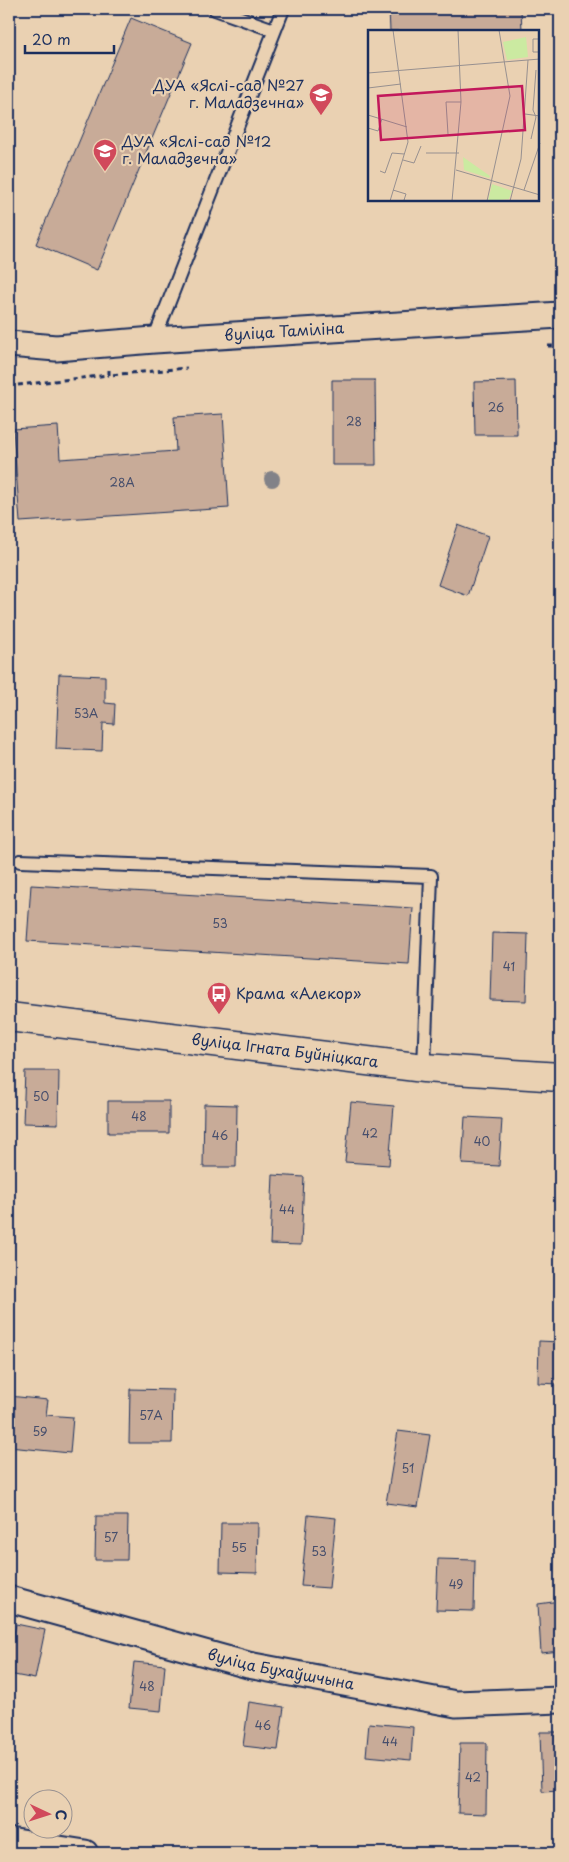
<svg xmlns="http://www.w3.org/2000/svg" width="569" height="1862" font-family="'Playpen Sans',sans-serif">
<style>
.building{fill:#c8ab98;stroke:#1b2f5e}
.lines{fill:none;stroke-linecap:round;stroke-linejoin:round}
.lane-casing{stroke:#1b2f5e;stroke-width:16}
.street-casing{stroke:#1b2f5e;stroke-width:29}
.secondary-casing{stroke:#1b2f5e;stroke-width:31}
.path{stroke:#1b2f5e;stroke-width:3;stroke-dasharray:5 4;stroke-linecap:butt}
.lane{stroke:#ead1b2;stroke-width:12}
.street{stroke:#ead1b2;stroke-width:25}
.secondary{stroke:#ead1b2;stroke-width:28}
.tree{fill:#828288}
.labels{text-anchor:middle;stroke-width:4.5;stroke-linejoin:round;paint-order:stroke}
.number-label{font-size:12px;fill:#464e6c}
.poi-label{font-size:15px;fill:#1b2f5e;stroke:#ead1b2;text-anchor:start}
.street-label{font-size:15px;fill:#1b2f5e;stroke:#ead1b2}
.inset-road{fill:none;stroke:#979090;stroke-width:1}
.view{fill:#c2185b;fill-opacity:0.15;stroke:#c2185b;stroke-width:2.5}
.inset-edge{fill:none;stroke:#1b2f5e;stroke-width:2.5}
</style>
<rect width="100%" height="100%" fill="#ead1b2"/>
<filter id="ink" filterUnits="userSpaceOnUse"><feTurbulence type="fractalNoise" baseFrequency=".02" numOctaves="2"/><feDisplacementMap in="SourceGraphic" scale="10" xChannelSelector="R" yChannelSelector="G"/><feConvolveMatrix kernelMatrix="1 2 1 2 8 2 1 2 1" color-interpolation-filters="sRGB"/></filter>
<g filter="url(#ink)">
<path class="building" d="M389,9H521L522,31H390Z
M131,18L192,43L97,270L36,244Z
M332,380H375L376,465H332Z
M516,381L517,435H475L474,382Z
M223,414L229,508L20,522L13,429L58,426L60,459L176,451L174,417Z
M458,525L488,536L468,596L438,585Z
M59,674L105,676V703L115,704L114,724L103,723L102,751L56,749Z
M31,885L413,908L409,964L27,941Z
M492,933L528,934L526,1001L490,1000Z
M25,1071H59L58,1124L23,1123Z
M108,1101H169V1133H108Z
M351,1102L394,1106L389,1165L345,1162Z
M204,1104L237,1105L236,1167H203Z
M465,1117L502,1119L499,1166L462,1164Z
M273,1175L304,1177L301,1245L270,1244Z
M539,1341L560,1342V1384L538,1383Z
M130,1389L173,1390L172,1443H129Z
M9,1396L48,1400L46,1415L73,1417L70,1453L9,1447Z
M398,1431L430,1435L418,1507L386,1503Z
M308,1515L336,1518L329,1588L301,1586Z
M96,1516H128L127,1560H95Z
M221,1523H258L257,1573L220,1572Z
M438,1559L475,1560L474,1611L436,1610Z
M560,1601V1651L541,1653L538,1604Z
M16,1624L45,1630L35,1679L9,1674V1660Z
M134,1662L165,1665L161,1711L129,1708Z
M249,1702L284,1707L278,1750L243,1746Z
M369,1723L413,1727L411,1760L366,1756Z
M540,1732H560V1790L542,1791Z
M460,1743H487L486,1814L458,1813Z"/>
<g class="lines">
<defs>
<path id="lane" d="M215,9L274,30
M154,340L283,9
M20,861L431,876L424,1068"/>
<g id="street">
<path id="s1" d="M9,344L56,348L154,340L560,315"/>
<path id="s2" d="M9,1599L248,1665L456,1704L560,1700"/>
<path d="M9,1841L85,1853"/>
</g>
<g id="secondary">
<path id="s3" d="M9,1017L424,1068L560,1077"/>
</g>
</defs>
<use href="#lane" class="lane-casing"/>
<use href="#street" class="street-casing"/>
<use href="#secondary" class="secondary-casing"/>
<path class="path" d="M548,346H560
M109,370V375L187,368
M9,386L109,375"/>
<use href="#lane" class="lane"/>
<use href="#street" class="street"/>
<use href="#secondary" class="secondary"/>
</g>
<circle class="tree" cx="272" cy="479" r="8"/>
</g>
<defs>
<symbol id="school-pin" viewBox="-11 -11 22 30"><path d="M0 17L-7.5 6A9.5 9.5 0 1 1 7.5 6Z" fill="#d1495b" stroke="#ead1b2"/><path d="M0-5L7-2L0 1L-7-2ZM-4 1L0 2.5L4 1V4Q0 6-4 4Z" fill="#fff"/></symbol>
<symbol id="bus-pin" viewBox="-11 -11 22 30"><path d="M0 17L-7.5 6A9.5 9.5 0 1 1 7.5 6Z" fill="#d1495b" stroke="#ead1b2"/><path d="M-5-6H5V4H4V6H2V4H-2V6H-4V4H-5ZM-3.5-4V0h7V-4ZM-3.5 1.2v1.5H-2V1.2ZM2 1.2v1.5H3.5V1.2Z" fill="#fff"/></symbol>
</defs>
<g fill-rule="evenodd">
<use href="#school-pin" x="307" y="81" width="28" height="38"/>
<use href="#school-pin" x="91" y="137" width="28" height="38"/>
<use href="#bus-pin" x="205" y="980" width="28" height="38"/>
</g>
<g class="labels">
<g class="number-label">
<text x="496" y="412">26</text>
<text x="354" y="426">28</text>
<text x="122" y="487">28А</text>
<text x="86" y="718">53А</text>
<text x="220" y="928">53</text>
<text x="509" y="971">41</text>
<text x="41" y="1101">50</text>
<text x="139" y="1121">48</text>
<text x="370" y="1138">42</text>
<text x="220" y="1140">46</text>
<text x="482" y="1146">40</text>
<text x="287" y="1214">44</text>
<text x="151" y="1420">57А</text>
<text x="40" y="1436">59</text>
<text x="408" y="1473">51</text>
<text x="111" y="1542">57</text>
<text x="239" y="1552">55</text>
<text x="319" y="1556">53</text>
<text x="456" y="1589">49</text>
<text x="147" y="1691">48</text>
<text x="263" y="1730">46</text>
<text x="390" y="1746">44</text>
<text x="473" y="1782">42</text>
</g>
<g class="poi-label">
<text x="304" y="91" text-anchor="end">ДУА «Яслі-сад №27<tspan x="304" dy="17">г. Маладзечна»</tspan></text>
<text x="122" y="147">ДУА «Яслі-сад №12<tspan x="122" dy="17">г. Маладзечна»</tspan></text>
<text x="236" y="999">Крама «Алекор»</text>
</g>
<g class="street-label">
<text dy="5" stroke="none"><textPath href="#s1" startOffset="276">вуліца Таміліна</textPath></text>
<text dy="5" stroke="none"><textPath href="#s3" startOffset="278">вуліца Ігната Буйніцкага</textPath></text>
<text dy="5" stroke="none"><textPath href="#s2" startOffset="281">вуліца Бухаўшчына</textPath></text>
</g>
</g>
<g transform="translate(368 30)">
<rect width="171" height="171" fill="#ead1b2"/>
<path d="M158,7L160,27L139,30L135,12ZM95,127L122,146L121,148L96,140ZM124,154L144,161L141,169L120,171Z" fill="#cbeaa1"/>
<path class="inset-road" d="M172,9H165V22H172M0,43L172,29M0,58L33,54M157,84L172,86M0,85L39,97M0,98L10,101L14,89M80,104L78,72H93M163,109L168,87L165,80L168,40M58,123H91M35,130L46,133L53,116M88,140L172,165M12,141L17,143L24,123L36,124M25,160L38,164L36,170L39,171M156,160L172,113M22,171L40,112L25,0M84,171L93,72L90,0M119,171L142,66L131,0M142,171L153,129L160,30"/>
<path class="view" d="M154,56L157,100L13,110L10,66Z"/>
<rect width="171" height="171" class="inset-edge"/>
</g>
<rect width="569" height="1862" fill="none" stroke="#ead1b2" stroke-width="30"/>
<rect x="15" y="15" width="539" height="1832" fill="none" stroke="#1b2f5e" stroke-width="2" filter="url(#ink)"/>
<g transform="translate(48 1814) rotate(94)"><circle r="24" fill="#ead1b2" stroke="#979090"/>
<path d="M0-4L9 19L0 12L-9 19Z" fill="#d1495b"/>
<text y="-8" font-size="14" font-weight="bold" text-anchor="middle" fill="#1b2f5e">С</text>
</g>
<path d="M25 45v8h89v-8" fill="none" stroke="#1b2f5e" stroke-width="2.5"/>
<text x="32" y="45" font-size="15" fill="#1b2f5e" stroke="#ead1b2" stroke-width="4" paint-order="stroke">20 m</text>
</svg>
